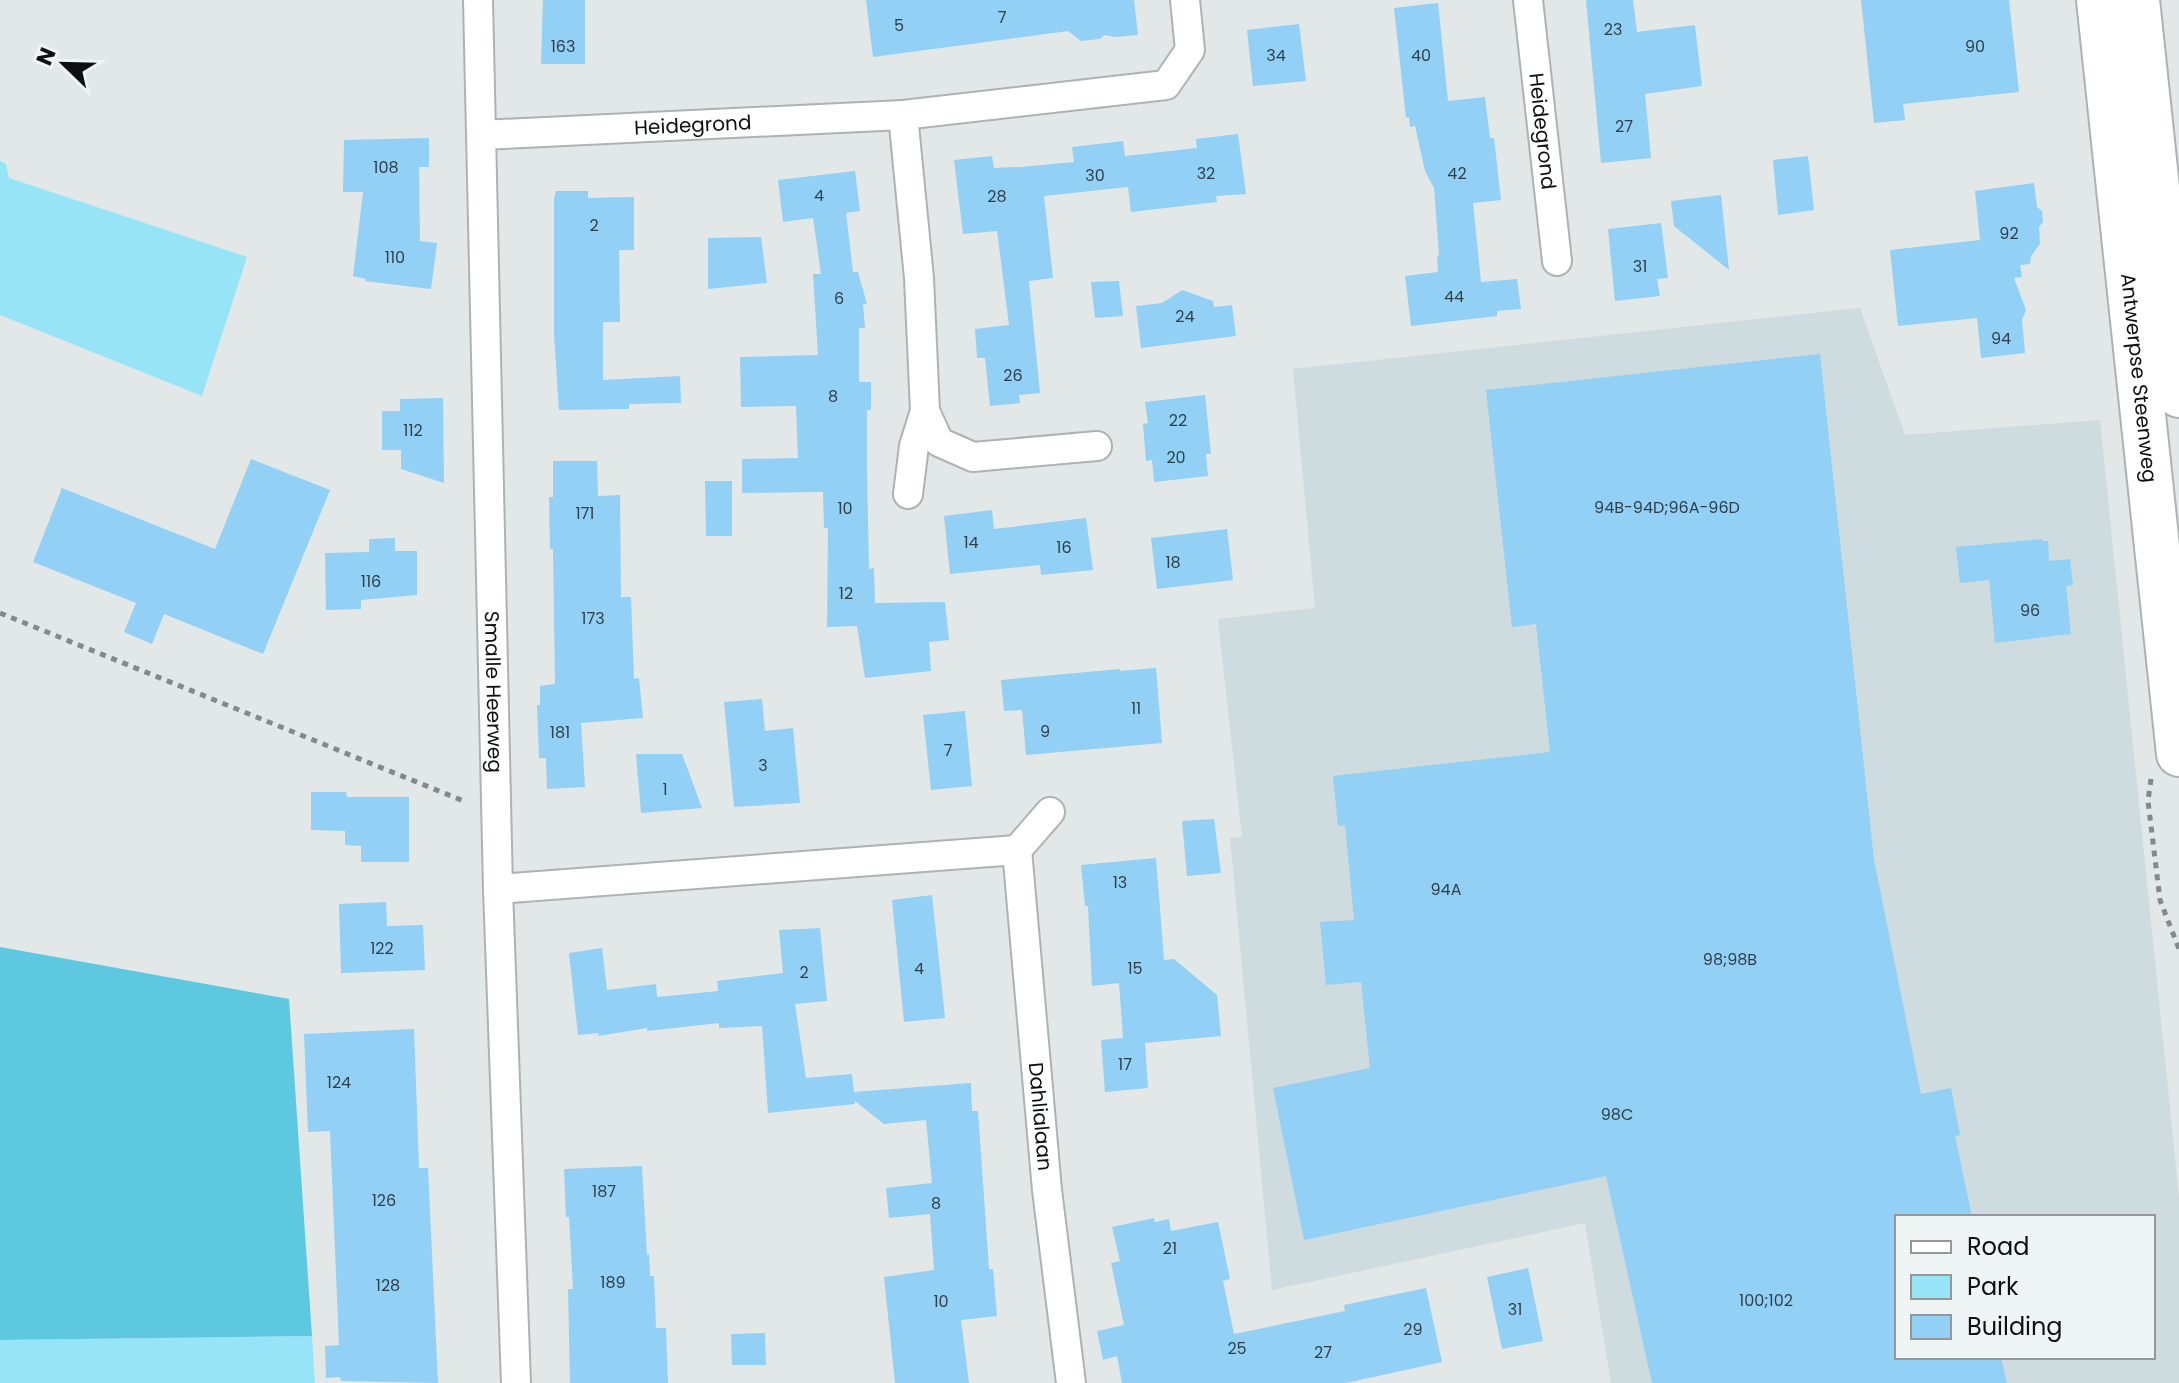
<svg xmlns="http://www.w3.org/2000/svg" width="2179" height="1383" font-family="Poppins,sans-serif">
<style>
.built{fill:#cedbdf;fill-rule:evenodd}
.green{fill:#97e4f7}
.forest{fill:#5fc8e1}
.building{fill:#92d0f5}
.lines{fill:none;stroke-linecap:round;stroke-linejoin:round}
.minor-casing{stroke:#aeb2b3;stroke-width:32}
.primary-casing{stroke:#aeb2b3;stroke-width:48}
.path{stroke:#86898a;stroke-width:5;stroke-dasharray:6 6;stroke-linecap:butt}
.minor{stroke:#fff;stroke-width:28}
.primary{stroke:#fff;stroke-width:44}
.labels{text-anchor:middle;stroke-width:8;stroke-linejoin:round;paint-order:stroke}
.number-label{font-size:16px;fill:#2f3f49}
.street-label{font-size:20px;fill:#0e0f10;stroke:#eff4f5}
</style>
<rect width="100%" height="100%" fill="#e2e7e8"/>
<path class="built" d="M1860,308L1905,435L2100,420L2179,1197V1383H1611L1585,1223L1272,1290L1230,838L1242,837L1218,619L1315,608L1293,369ZM1897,1217H2153V1357H1897Z"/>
<path class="green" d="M0,161L6,164L9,178L247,257L202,396L0,315Z
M312,1336L315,1383H0V1340Z"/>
<path class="forest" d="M0,947L289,999L312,1336L0,1340Z"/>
<path class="building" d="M543,0H585V64H541Z
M866,0H1134L1138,35L1116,37L1104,35L1100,39L1081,41L1068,31L873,57Z
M1586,0H1633L1637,32L1695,25L1702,86L1645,94L1651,158L1601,163Z
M1861,0H2009L2019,92L1903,104L1905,120L1874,123Z
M1438,3L1448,101L1485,97L1490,138H1494L1501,200L1473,203L1481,282L1517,279L1521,309L1497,311V316L1411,326L1405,276L1438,272L1437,256L1439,255L1434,188L1425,171L1415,126L1410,127L1409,117L1406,118L1394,8Z
M1299,24L1306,81L1253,86L1247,30Z
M1238,134L1246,194L1216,196L1217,202L1131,212L1128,187L1044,196L1053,278L1029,281L1040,393L1019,395L1020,403L990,406L985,358H977L975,329L1009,325L997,231L963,234L954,160L992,156L994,168L1020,167L1074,162L1072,147L1123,141L1125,156L1197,148L1196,139Z
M429,138V167H419L420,241L437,243L431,289L365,281L366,279L353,276L363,192H343L344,140Z
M1808,156L1814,210L1778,215L1773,160Z
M855,171L860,211L846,213L853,272H858L867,304H863L865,328H859V382H871V410H867V470L869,569L874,568L875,603L945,602L949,640L929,642L931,671L865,678L857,626L827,627L828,528H824L823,492L742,493V459L798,458L796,406L741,407L740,357L818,355L813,274H821L813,218L783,222L778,180Z
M2034,183L2037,207L2042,211L2043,222L2039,227L2040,244L2031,256L2030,264L2020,265L2022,277L2014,278L2026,310L2022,320L2025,353L1981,358L1977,318L1898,326L1890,250L1980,240L1975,191Z
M556,191H588V198L634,197V250H619L620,322H603V380L680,376L681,403L629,404V409L559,410L554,335V198Z
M1721,195L1729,270L1674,226L1671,201Z
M1661,223L1668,278L1657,279L1660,296L1615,301L1608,229Z
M761,237L767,283L708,289V238Z
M1119,281L1123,316L1095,318L1091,282Z
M1182,290L1213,301L1214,307L1232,305L1236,336L1141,348L1136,306L1162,303Z
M1820,354L1874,860L1921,1094L1951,1088L1960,1135L1955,1136L1972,1217H1897V1357H2001L2007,1383H1652L1606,1176L1304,1240L1273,1088L1370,1068L1361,982L1326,985L1320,922L1354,920L1345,825L1338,826L1333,776L1550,752L1536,624L1512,627L1486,390Z
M1205,395L1211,454H1206L1208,476L1154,482L1152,460L1146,461L1143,424L1148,423L1145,402Z
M443,398L444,483L401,469V450H382V411H400V399Z
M251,459L330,490L263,654L164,614L152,644L124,632L136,603L33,562L62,488L215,549Z
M553,461H597L598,496L620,495L621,597H631L634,679L639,678L643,718L581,723L585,787L547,789L546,758H539L537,705H540V686L555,684L553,549H550L549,497H553Z
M705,481H732V536H706Z
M992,510L994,529L1086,518L1093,570L1041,575L1040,565L950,574L944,516Z
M1227,529L1233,580L1157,589L1151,538Z
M395,538V551H417V595L361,600V609L326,610L325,553L369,552V539Z
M2042,539V541H2048L2049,561L2070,559L2073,585L2066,586L2071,634L1995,643L1989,580L1960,583L1956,547Z
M1156,668L1162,743L1026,755L1022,710L1004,711L1001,680L1120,669V671Z
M762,699L765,731L793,728L800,803L734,807L724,702Z
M965,711L972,786L931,790L923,715Z
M636,754H682L702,808L641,813Z
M311,792H346L347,797H409V862H361V846L345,845V831L311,830Z
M1214,819L1221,873L1187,876L1182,821Z
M1156,858L1164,960L1174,959L1217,995L1221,1036L1145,1043L1148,1088L1105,1092L1101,1040L1123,1038L1119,983L1092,986L1088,906H1085L1081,865Z
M932,895L945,1018L904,1022L892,900Z
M386,902L387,926L423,925L425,970L341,973L339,904Z
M820,928L827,1001L795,1004L806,1078L852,1074L854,1092L971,1083L972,1111H978L989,1269H993L997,1316L961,1320L969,1383H895L884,1277L934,1270L930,1214L889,1218L886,1188L932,1183L926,1120L884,1124L855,1101V1104L768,1113L762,1026L719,1028V1023L647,1031V1028L598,1036L599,1033L578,1035L569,953L602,948L607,990L656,984L657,997L718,991L717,981L783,973L779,930Z
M414,1029L419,1168H428L438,1383L341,1381L340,1377L326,1378L325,1346L339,1345L330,1131L308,1132L304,1034Z
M642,1166L647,1255L649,1254L650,1276H654L656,1328H666L668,1383H570L568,1289H573L569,1217H566L564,1169Z
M1154,1218L1155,1222L1169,1219L1171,1231L1218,1222L1230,1279L1223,1281L1234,1334L1345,1311L1344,1305L1426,1288L1442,1362L1346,1383H1122L1117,1356L1103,1360L1097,1331L1124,1325L1111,1263L1120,1261L1112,1227Z
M1528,1268L1543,1341L1502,1349L1487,1277Z
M765,1333L766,1365H732L731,1334Z"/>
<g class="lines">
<defs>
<g id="minor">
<path id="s1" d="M478,0L498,889L516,1383"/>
<path id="s2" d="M1528,0L1557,261"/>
<path d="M903,115L919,278L925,411L939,442L973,457L1097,446"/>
<path id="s3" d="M481,135L903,115L1166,85L1190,50L1185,0"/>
<path d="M908,494L914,446L925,411"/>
<path d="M1017,850L1050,812"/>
<path id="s4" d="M498,889L1017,850L1047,1190L1071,1383"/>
</g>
<g id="primary">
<path id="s5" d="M2099,0L2179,754"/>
<path d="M2137,0L2179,395"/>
</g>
</defs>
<use href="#minor" class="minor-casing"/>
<use href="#primary" class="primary-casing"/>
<path class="path" d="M0,613L466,802
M2151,779L2148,801L2160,900L2179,949"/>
<use href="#minor" class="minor"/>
<use href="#primary" class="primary"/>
</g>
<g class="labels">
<g class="number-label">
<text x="1002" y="23">7</text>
<text x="899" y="31">5</text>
<text x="1613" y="35">23</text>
<text x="563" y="52">163</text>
<text x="1975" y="52">90</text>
<text x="1276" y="61">34</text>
<text x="1421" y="61">40</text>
<text x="1624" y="132">27</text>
<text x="386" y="173">108</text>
<text x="1206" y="179">32</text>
<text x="1457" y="179">42</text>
<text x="1095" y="181">30</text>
<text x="819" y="201">4</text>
<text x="997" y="202">28</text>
<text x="594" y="231">2</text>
<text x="2009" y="239">92</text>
<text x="395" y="263">110</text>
<text x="1640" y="272">31</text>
<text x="1454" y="302">44</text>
<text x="839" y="304">6</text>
<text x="1185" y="322">24</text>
<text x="2001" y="344">94</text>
<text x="1013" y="381">26</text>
<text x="833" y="402">8</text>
<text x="1178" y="426">22</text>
<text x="413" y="436">112</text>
<text x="1176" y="463">20</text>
<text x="1667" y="513">94B-94D;96A-96D</text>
<text x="845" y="514">10</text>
<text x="585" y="519">171</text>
<text x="971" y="548">14</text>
<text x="1064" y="553">16</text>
<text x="1173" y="568">18</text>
<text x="371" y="587">116</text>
<text x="846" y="599">12</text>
<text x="2030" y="616">96</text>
<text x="593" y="624">173</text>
<text x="1136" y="714">11</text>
<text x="1045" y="737">9</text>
<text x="560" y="738">181</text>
<text x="948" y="756">7</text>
<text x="763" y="771">3</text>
<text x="665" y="795">1</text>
<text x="1120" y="888">13</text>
<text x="1446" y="895">94A</text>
<text x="382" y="954">122</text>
<text x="1730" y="965">98;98B</text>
<text x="919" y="974">4</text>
<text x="1135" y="974">15</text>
<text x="804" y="978">2</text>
<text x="1125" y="1070">17</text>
<text x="339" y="1088">124</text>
<text x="1617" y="1120">98C</text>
<text x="604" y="1197">187</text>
<text x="384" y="1206">126</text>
<text x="936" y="1209">8</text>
<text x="1170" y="1254">21</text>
<text x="613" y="1288">189</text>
<text x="388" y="1291">128</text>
<text x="1766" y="1306">100;102</text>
<text x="941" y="1307">10</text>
<text x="1515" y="1315">31</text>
<text x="1413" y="1335">29</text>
<text x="1237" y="1354">25</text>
<text x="1323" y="1358">27</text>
</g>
<g class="street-label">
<text dy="7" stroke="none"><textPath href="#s3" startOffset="212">Heidegrond</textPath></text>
<text dy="7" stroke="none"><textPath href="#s2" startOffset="132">Heidegrond</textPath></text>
<text dy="7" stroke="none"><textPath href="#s5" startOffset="380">Antwerpse Steenweg</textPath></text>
<text dy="7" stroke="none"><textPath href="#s1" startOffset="692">Smalle Heerweg</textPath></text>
<text dy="7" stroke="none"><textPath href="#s4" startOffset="788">Dahlialaan</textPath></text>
</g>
</g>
<rect x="1895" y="1215" width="260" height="144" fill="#eff4f5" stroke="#959899" stroke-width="2"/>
<rect x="1911" y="1241" width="40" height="12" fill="#ffffff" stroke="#959899" stroke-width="2"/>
<text x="1967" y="1255" font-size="24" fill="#0e0f10">Road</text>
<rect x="1911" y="1275" width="40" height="24" fill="#97e4f7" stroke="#959899" stroke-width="2"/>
<text x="1967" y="1295" font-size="24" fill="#0e0f10">Park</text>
<rect x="1911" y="1315" width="40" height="24" fill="#92d0f5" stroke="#959899" stroke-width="2"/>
<text x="1967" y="1335" font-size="24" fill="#0e0f10">Building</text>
<g transform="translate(64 64) rotate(293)" stroke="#eff4f5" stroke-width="6" paint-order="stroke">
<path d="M0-6L14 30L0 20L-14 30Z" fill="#0e0f10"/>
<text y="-12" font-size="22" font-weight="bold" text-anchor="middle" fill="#0e0f10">N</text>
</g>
</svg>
